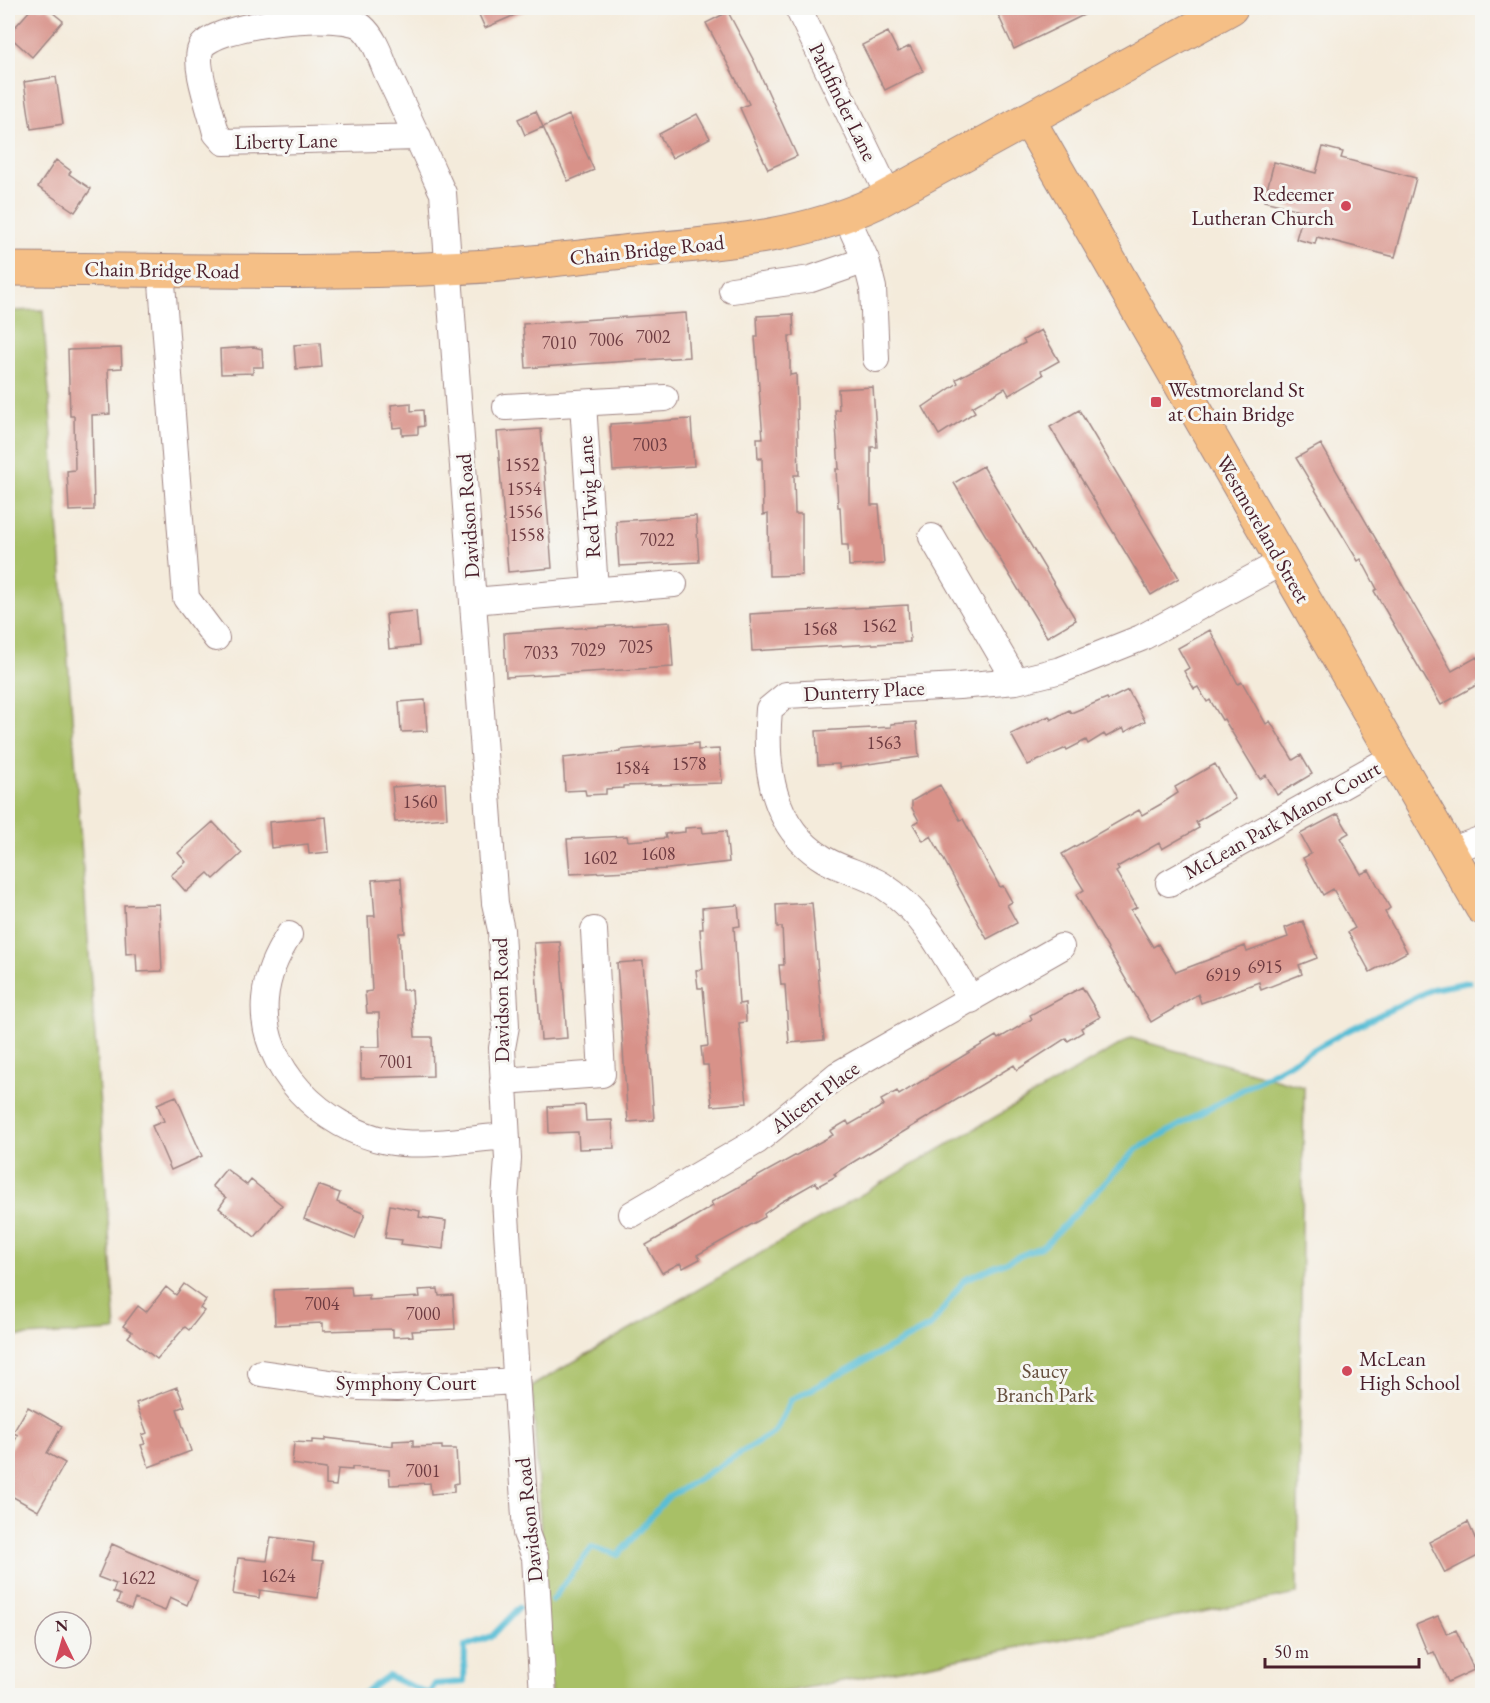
<svg xmlns="http://www.w3.org/2000/svg" width="1490" height="1703" font-family="'EB Garamond',serif">
<style>
.green{fill:#a8c066;stroke:#797048;stroke-width:1.5}
.lines{fill:none;stroke-linecap:round;stroke-linejoin:round}
.stream{stroke:#58bed6;stroke-width:6}
.building{fill:#d89289}
.minor-casing{stroke:#9f8583;stroke-width:28}
.major-casing{stroke:#9f8583;stroke-width:35}
.minor{stroke:#fff;stroke-width:26}
.major{stroke:#f5bf86;stroke-width:33}
.poi-dot{fill:#d1495b;stroke:#f6f6f2;stroke-width:2}
.labels{text-anchor:middle;stroke-width:6;stroke-linejoin:round;paint-order:stroke}
.number-label{font-size:18px;fill:#6e3c42}
.street-label{font-size:21px;fill:#4a1f2b;stroke:#f6f6f2}
.poi-label{font-size:21px;fill:#4a1f2b;stroke:#f6f6f2;text-anchor:start}
.park-label{font-size:21px;fill:#664f3d;stroke:#f6f6f2}
</style>
<rect width="100%" height="100%" fill="#f6f6f2"/>
<filter id="ink" filterUnits="userSpaceOnUse"><feTurbulence type="fractalNoise" baseFrequency=".0167" numOctaves="2"/><feDisplacementMap in="SourceGraphic" scale="12" xChannelSelector="R" yChannelSelector="G"/><feConvolveMatrix kernelMatrix="1 2 1 2 8 2 1 2 1" color-interpolation-filters="sRGB"/></filter>
<filter id="wash" filterUnits="userSpaceOnUse"><feTurbulence type="fractalNoise" baseFrequency=".008" numOctaves="4" result="noise"/><feDisplacementMap in="SourceGraphic" scale="24" xChannelSelector="R" yChannelSelector="G"/><feGaussianBlur stdDeviation="1.35" result="paint"/><feColorMatrix in="noise" values="0 0 0 0 0 0 0 0 0 0 0 0 0 0 0 0 0 1.4 0 .05"/><feComposite in="paint" operator="in"/></filter>
<g filter="url(#wash)">
<rect width="100%" height="100%" fill="#f4ebdb"/>
<path class="green" d="M43,310L116,1331L8,1337V311Z
M1131,1038L1304,1087L1297,1594L769,1695H551L532,1386Z"/>
<g class="lines">
<path class="stream" d="M552,1600L592,1547L618,1555L667,1498L775,1432L791,1400L931,1326L964,1280L1045,1245L1137,1149L1343,1033L1432,989L1469,982
M360,1696L388,1676L429,1694L435,1684L464,1682L465,1646L492,1636L519,1608"/>
</g>
<g id="blocks">
<path class="building" d="M32,8H47L63,21L32,57L8,35Z
M476,8H531L485,28Z
M995,8H1098L1014,49Z
M728,12L755,63L797,156L768,169L740,108L749,104L706,23Z
M888,32L898,52L910,46L923,71L885,90L862,45Z
M56,77L63,124L31,129L24,82Z
M536,111L543,127L525,135L518,119Z
M697,114L710,138L672,158L659,134Z
M569,115L594,170L568,181L543,127Z
M1323,147L1343,152L1341,158L1416,178L1395,257L1317,237L1315,244L1296,239L1304,211L1264,201L1274,162L1316,173Z
M56,160L71,171L69,174L91,189L75,212L38,187Z
M686,313L689,357L526,368L523,324Z
M793,314L794,336H789L790,356V375L796,374L799,475H794L795,514H802V575L769,576L768,514L763,515L762,458L758,459L757,438H763L755,337H758L757,316Z
M1041,330L1059,361L1041,371L1043,375L1009,395L1005,388L972,407L975,412L939,435L923,407L958,383L956,379L1025,343L1023,340Z
M320,343L322,367L296,369L294,345Z
M254,347L262,349L263,367H253V373L221,374L220,349Z
M121,348L122,368L108,369L110,414L92,415L94,510L69,511L67,471L75,470L74,416H70L68,350Z
M873,387L877,447H871V505H879L884,564L849,566L848,545H842L840,507H838L836,469H839L835,410H839L838,389Z
M411,403V411L423,410L424,426L418,427V434L402,435V427L393,428L391,405Z
M1079,410L1179,578L1151,595L1050,427Z
M691,419L694,466L613,471L610,424Z
M541,429L552,568L508,572L497,432Z
M1321,444L1452,671L1477,657L1482,667V682L1441,705L1374,591L1377,589L1361,559L1358,561L1296,458Z
M983,466L1076,620L1047,637L954,483Z
M696,516L699,562L619,566L616,521Z
M908,605L910,642L752,651L750,614Z
M416,611L419,646L389,649L386,614Z
M670,622L673,667L506,677L504,633Z
M1210,630L1238,684L1242,682L1266,724L1270,721L1293,760L1301,755L1312,774L1277,795L1266,775L1260,779L1224,719L1222,720L1210,700L1207,702L1198,687L1194,689L1184,671L1189,668L1178,648Z
M1128,690L1145,721L1125,732L1123,728L1106,737L1104,734L1088,744L1086,740L1067,750L1066,748L1028,765L1011,734L1049,716L1051,720L1069,710L1071,713L1107,698L1108,700Z
M425,700L427,731L401,732L399,702Z
M916,722L919,757L839,768V764L818,765L816,731L891,727V724Z
M698,743V750L719,749L722,783L623,786V788L606,789V794L586,795L585,790L565,791L563,758L620,752V750Z
M1215,764L1235,799L1196,822L1199,828L1162,849L1159,843L1117,867L1119,870L1116,872L1137,907L1131,910L1153,947L1158,944L1176,972L1245,946L1247,952L1288,937L1285,928L1303,921L1317,958L1299,965L1302,974L1261,990L1259,982L1201,1003L1198,994L1151,1022L1076,895L1084,890L1062,854L1139,810L1142,815L1161,804L1178,793L1175,787Z
M445,783L447,818L395,822L392,787Z
M940,785L960,820L963,819L1000,887L1003,886L1012,902L1007,905L1017,923L987,939L931,836L923,841L913,824L919,821L912,808V801Z
M1338,814L1349,833L1340,838L1361,874L1369,870L1390,908L1385,912L1407,952L1370,972L1348,932L1355,928L1333,889L1323,895L1303,858L1311,854L1300,834Z
M326,817L329,852L309,854L308,844L271,848L269,822Z
M213,822L242,853L214,879L208,873L186,892L171,875L186,862L178,853Z
M702,827L703,833L726,831L729,862L668,869L570,874L567,839L627,836L628,841L666,838L665,834L685,832V828Z
M401,878L405,933H399L402,990H412L415,1037H432L433,1076L361,1078L360,1047H380L379,1013H367L365,992L372,991L368,916H375L372,880Z
M812,903L824,1040L789,1043L785,985H781L779,965H784L782,927H777L776,905Z
M159,904L162,971L137,972L136,953L126,954L124,905Z
M738,905L740,926L734,927L739,1004L745,1003L746,1022L739,1023L747,1103L712,1106L708,1065H703L701,1047L708,1046L703,988H698L696,970L703,969L700,929H703L702,908Z
M560,942L567,1038L541,1040L534,943Z
M643,961L654,1120L628,1122L617,963Z
M1082,987L1100,1017L1081,1028L1083,1032L1068,1041L1066,1038L1017,1070L1014,1065L850,1164L834,1174L836,1176L818,1186L816,1182L781,1202L764,1214L765,1217L697,1255L700,1259L683,1268L680,1263L662,1273L646,1245L713,1206L711,1202L833,1135L830,1131L847,1121L849,1125L884,1105L881,1100L897,1091L899,1095L996,1036L998,1039L1032,1019L1030,1015Z
M176,1096L202,1156L171,1170L152,1126L164,1121L157,1104Z
M585,1105L586,1121L612,1120L614,1148L579,1149L578,1132L549,1133L548,1107Z
M226,1169L247,1185L251,1180L282,1205L255,1237L219,1208L226,1198L212,1186Z
M318,1185L340,1193L337,1202L365,1214L355,1239L304,1219Z
M390,1205L420,1211L419,1217L446,1221L443,1249L401,1244L402,1240L385,1238Z
M184,1284L206,1300L200,1308L204,1311L189,1330L185,1327L157,1359L128,1337L132,1332L123,1326L138,1306L146,1312L166,1287L176,1295Z
M351,1287L352,1296L369,1295V1300L420,1297L419,1290L438,1289L439,1296L453,1295L455,1329L412,1331L413,1336L393,1337V1329L323,1331V1323L275,1325L274,1290Z
M177,1387L185,1406L177,1409L191,1451L149,1467L141,1445L145,1444L142,1435L147,1433L136,1403Z
M28,1407L62,1426L47,1453L65,1463L38,1511L8,1494V1453L18,1435L13,1433Z
M326,1438L393,1446V1441L413,1440V1447L442,1446V1449H456L458,1483L454,1484V1492L431,1494L430,1483L390,1485L389,1470L352,1467V1470L338,1469L336,1486L326,1485V1469L292,1464L294,1442L312,1443V1440L326,1441Z
M1468,1522L1482,1554L1445,1573L1429,1542Z
M271,1537L314,1543L312,1560L323,1561L318,1598L260,1590L259,1598L233,1594L238,1558L267,1561Z
M112,1544L197,1581L187,1605L170,1597L165,1611L135,1599L131,1609L117,1603L120,1595L113,1592L116,1584L98,1577Z
M1438,1616L1447,1634L1456,1630L1474,1670L1448,1682L1434,1652L1428,1654L1416,1625Z"/>
</g>
</g>
<g filter="url(#ink)">
<use href="#blocks" fill-opacity="0" stroke="#9f8583" stroke-width="1.5"/>
<g class="lines">
<defs>
<path id="minor" d="M798,8L889,196
M418,137L224,142L216,133C212,114 193,65 201,48C213,24 341,10 362,27C375,38 381,59 388,75C406,112 423,149 440,187L443,193L495,903L501,930L506,1026L502,1048L508,1159L505,1199L526,1533L535,1557L543,1696
M846,216L866,260L873,288L876,359
M161,270L186,598L216,638
M732,290L811,279L866,260
M583,403L595,590
M506,407L665,398
M932,537L1016,681
M473,601L674,584
M1450,851L1482,839
M1169,883L1395,756
M289,935C276,956 267,975 265,999C259,1068 324,1129 387,1141C425,1148 468,1139 506,1136
M971,1000C947,959 925,912 882,885C864,874 842,870 824,859C771,827 764,766 769,709L786,695L959,686L1016,681L1061,670L1141,638L1282,562
M503,1081L602,1074L594,930
M632,1214L757,1141L837,1075L1061,947
M261,1373L358,1387L397,1388L516,1381"/>
<path id="major" d="M1028,119L1482,908
M8,269C154,269 301,275 447,268C509,266 571,258 632,251C715,243 798,239 875,203L1231,8"/>
</defs>
<use href="#minor" class="minor-casing"/>
<use href="#major" class="major-casing"/>
<use href="#minor" class="minor"/>
<use href="#major" class="major"/>
</g>
</g>
<g class="poi-dot">
<circle cx="1346" cy="206" r="6"/>
<rect x="1150" y="396" width="12" height="12" rx="3"/>
<circle cx="1347" cy="1371" r="6"/>
</g>
<g class="labels">
<g class="number-label">
<text x="653" y="343">7002</text>
<text x="606" y="346">7006</text>
<text x="559" y="349">7010</text>
<text x="650" y="451">7003</text>
<text x="522" y="471">1552</text>
<text x="524" y="495">1554</text>
<text x="525" y="518">1556</text>
<text x="527" y="541">1558</text>
<text x="657" y="546">7022</text>
<text x="879" y="632">1562</text>
<text x="820" y="635">1568</text>
<text x="636" y="653">7025</text>
<text x="588" y="656">7029</text>
<text x="541" y="659">7033</text>
<text x="884" y="749">1563</text>
<text x="689" y="770">1578</text>
<text x="632" y="774">1584</text>
<text x="420" y="808">1560</text>
<text x="658" y="860">1608</text>
<text x="600" y="864">1602</text>
<text x="1265" y="973">6915</text>
<text x="1223" y="981">6919</text>
<text x="396" y="1068">7001</text>
<text x="322" y="1310">7004</text>
<text x="423" y="1320">7000</text>
<text x="423" y="1477">7001</text>
<text x="278" y="1582">1624</text>
<text x="138" y="1584">1622</text>
</g>
<g class="street-label">
<text transform="translate(843 102) rotate(64)" y="7">Pathfinder Lane</text>
<text transform="translate(286 141) rotate(-1)" y="7">Liberty Lane</text>
<text transform="translate(647 250) rotate(-6)" y="7">Chain Bridge Road</text>
<text transform="translate(162 270) rotate(1)" y="7">Chain Bridge Road</text>
<text transform="translate(589 497) rotate(-94)" y="7">Red Twig Lane</text>
<text transform="translate(468 516) rotate(-94)" y="7">Davidson Road</text>
<text transform="translate(1263 529) rotate(60)" y="7">Westmoreland Street</text>
<text transform="translate(864 691) rotate(-3)" y="7">Dunterry Place</text>
<text transform="translate(1282 820) rotate(-29)" y="7">McLean Park Manor Court</text>
<text transform="translate(501 1000) rotate(-91)" y="7">Davidson Road</text>
<text transform="translate(815 1097) rotate(-37)" y="7">Alicent Place</text>
<text x="406" y="1390">Symphony Court</text>
<text transform="translate(529 1520) rotate(-96)" y="7">Davidson Road</text>
</g>
<g class="poi-label">
<text x="1334" y="201" text-anchor="end">Redeemer<tspan x="1334" dy="24">Lutheran Church</tspan></text>
<text x="1168" y="397">Westmoreland St<tspan x="1168" dy="24">at Chain Bridge</tspan></text>
<text x="1359" y="1366">McLean<tspan x="1359" dy="24">High School</tspan></text>
</g>
<g class="park-label">
<text x="1045" y="1378">Saucy<tspan x="1045" dy="24">Branch Park</tspan></text>
</g>
</g>
<rect width="1490" height="1703" fill="none" stroke="#f6f6f2" stroke-width="30"/>
<g transform="translate(63 1640) rotate(355)"><circle r="28" fill="#f6f6f2" stroke="#b1a0a2" stroke-width="1.5"/>
<path d="M0-4.5L10 22L0 15L-10 22Z" fill="#d1495b"/>
<text y="-9" font-size="16" font-weight="bold" text-anchor="middle" fill="#4a1f2b">N</text>
</g>
<path d="M1265 1658v9h154v-9" fill="none" stroke="#4a1f2b" stroke-width="3"/>
<text x="1274" y="1658" font-size="18" fill="#4a1f2b" stroke="#f6f6f2" stroke-width="4.5" paint-order="stroke">50 m</text>
</svg>
